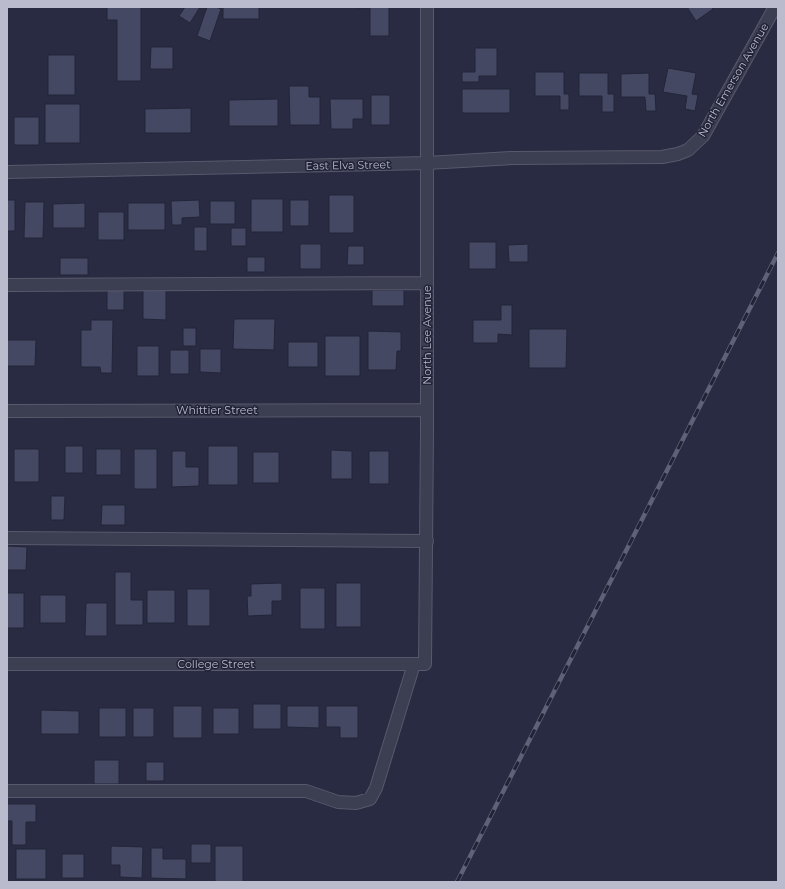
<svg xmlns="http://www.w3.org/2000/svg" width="785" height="889" font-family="Montserrat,sans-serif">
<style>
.building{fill:#444862;stroke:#232539}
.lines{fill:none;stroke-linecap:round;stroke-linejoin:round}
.minor-casing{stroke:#58596c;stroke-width:14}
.minor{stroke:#3c3e52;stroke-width:12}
.rail-casing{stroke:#5f6178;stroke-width:4.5}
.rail{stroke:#212337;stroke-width:3;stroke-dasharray:9;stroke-linecap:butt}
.labels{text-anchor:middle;stroke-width:3;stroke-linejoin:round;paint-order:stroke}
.street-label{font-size:11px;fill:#babbcc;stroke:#212337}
</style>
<rect width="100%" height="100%" fill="#282b42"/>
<path class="building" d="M107,7H141V81H117V20H107Z
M185,7H200L190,23L179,16Z
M207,7H216L221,9L210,41L197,36Z
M223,7H259V19H223Z
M357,7H389V36H370V8H357Z
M687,7H711L713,9L696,21Z
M151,47H173V69H150Z
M475,48H497V76H479V82H462V72H475Z
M48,55H75V95H48Z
M668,68L696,73L692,94L698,95L695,111L685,109L687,96L663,92Z
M535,72H564V94H569V110H560V96H535Z
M579,73H608V94H614V112H602V96H579Z
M649,73V94H655L656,111H646L645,97H621V74Z
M289,86H309V97H320V125H290Z
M462,89H510V113H462Z
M371,95H390V125H371Z
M278,99V126H229V100Z
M330,99H363V119H353V129H331Z
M45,104H80V143H45Z
M191,108V133H145V109Z
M14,117H39V145H14Z
M329,195H354V233H329Z
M251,199H283V232H251Z
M7,200H15V231H7Z
M199,200L200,217L182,218V225H172L171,201Z
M290,200H309V226H290Z
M210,201H235V224H210Z
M25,202H44L43,238H24Z
M85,203V228H53V204Z
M128,203H165V230H128Z
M98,212H124V240H98Z
M194,227H207V251H194Z
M231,228H246V246H231Z
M469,242H496V269H469Z
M300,244H321V269H300Z
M528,244V262H509L508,245Z
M348,246H364V265H347Z
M247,257H265V272H247Z
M60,258H88V275H60Z
M107,290H124V310H107Z
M143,290H166V320L143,319Z
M372,290H404V306H372Z
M501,305H512V335L498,334V343H473V320H501Z
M234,319H275L274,350L233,349Z
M91,320H113L112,373H101L100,367H81V330H91Z
M183,328H196V346H183Z
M529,329H567L566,368H529Z
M368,331L401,332V351H397L396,370H368Z
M325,336H360V376H325Z
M7,340H36L35,366H7Z
M288,342H318V367H288Z
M137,346H159V376H137Z
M200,349H221V373L200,372Z
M170,350H189V374H170Z
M65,446H83V473H65Z
M208,446H238V485H208Z
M14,449H39V482H14Z
M96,449H121V475H96Z
M134,449H157V489H134Z
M331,450L352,451V479H331Z
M172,451H186V467H199V486L172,487Z
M369,451H389V484H369Z
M253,452H279V483H253Z
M51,496H65L64,520H51Z
M102,505H125V525H101Z
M7,546L27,547L26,570H7Z
M115,572H131V600H143V625H115Z
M282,583V601H272V615L248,616L247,596H251V584Z
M336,583H361V627H336Z
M300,588H325V629H300Z
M187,589H210V626H187Z
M147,590H175V623H147Z
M7,593H24V628H7Z
M40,595H66V623H40Z
M86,603H107V636H85Z
M253,704H281V729H253Z
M173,706H202V738H173Z
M287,706H319V728L287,727Z
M326,706H358V738H340V727H326Z
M99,708H126V737H99Z
M133,708H154V737H133Z
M213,708H239V734H213Z
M41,710L79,711V734H41Z
M94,760H119V784H94Z
M146,762H164V781H146Z
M7,804H36V822H26V845H12V821H7Z
M191,844H211V863H191Z
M111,846L143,847L142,878L120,877V865H111Z
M215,846H243V882H215Z
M151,848H163V859H186V879L151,878Z
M16,849H46V879H16Z
M62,854H84V878H62Z"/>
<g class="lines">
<defs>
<path id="minor" d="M7,172L427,163L512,158L662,157L678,154L688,150L703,136L775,7
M7,285L427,283
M7,411L427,410
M7,538L427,541
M7,664H425L427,432V7
M7,791H306L338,802L356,803L370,799L376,788L414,664"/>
</defs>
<use href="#minor" class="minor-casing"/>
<use href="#minor" class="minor"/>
<defs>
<path id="rail" d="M457,882L778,253"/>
</defs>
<use href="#rail" class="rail-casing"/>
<use href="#rail" class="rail"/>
</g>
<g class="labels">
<g class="street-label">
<text transform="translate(733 80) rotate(-60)" y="4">North Emerson Avenue</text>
<text transform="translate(348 165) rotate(-1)" y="4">East Elva Street</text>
<text transform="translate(427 335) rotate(-90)" y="4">North Lee Avenue</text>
<text x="217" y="414">Whittier Street</text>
<text x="216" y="668">College Street</text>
</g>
</g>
<rect width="785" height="889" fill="none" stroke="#babbcc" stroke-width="16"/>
</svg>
